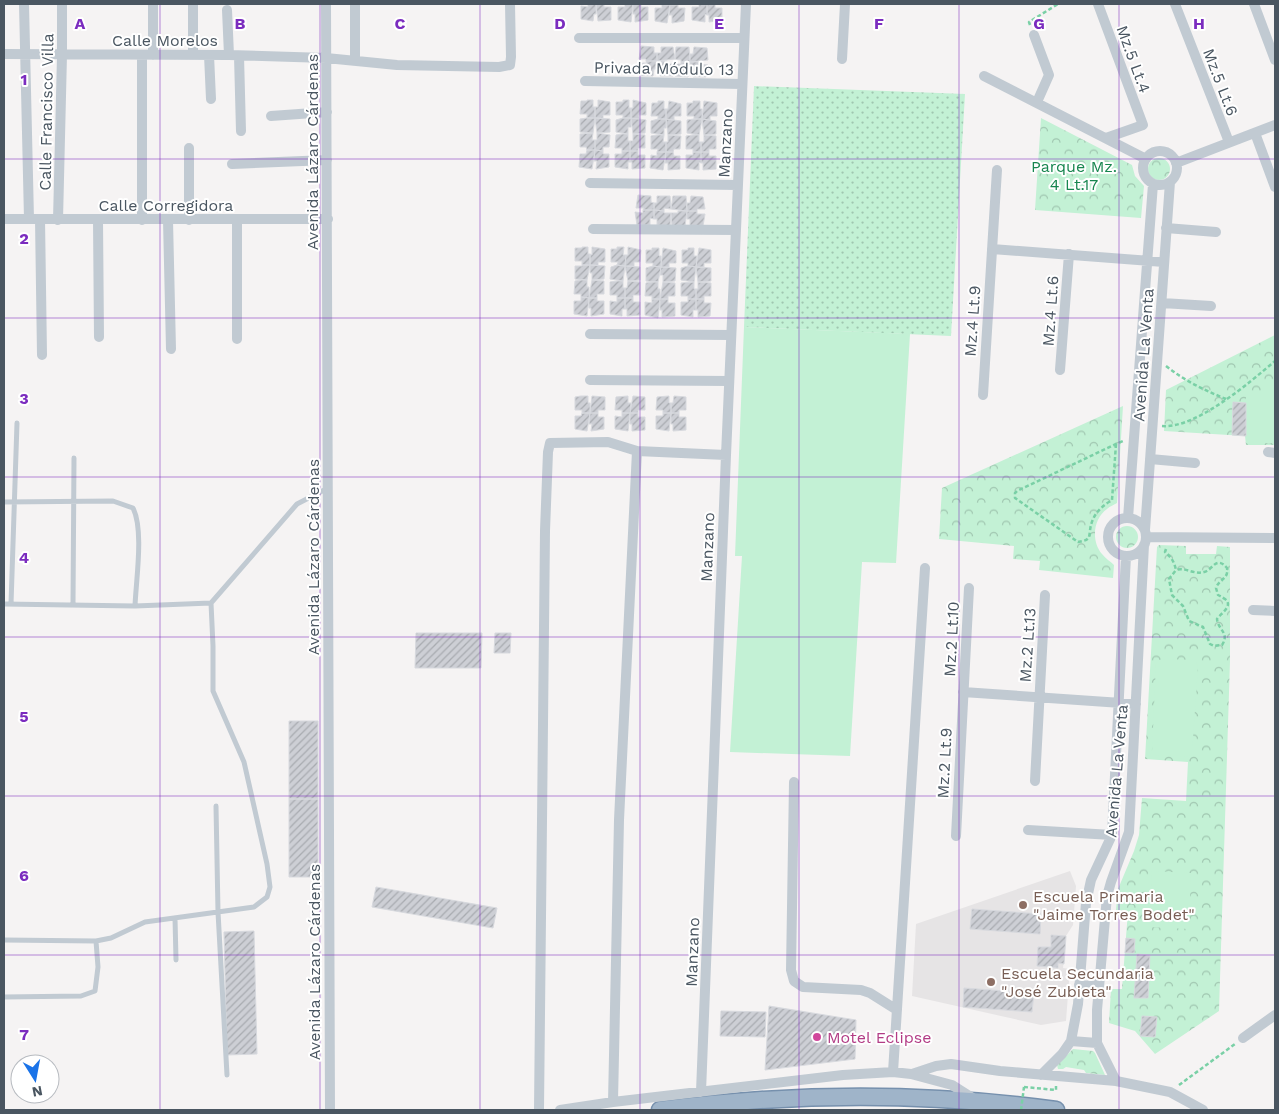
<svg xmlns="http://www.w3.org/2000/svg" width="1279" height="1114" font-family="'Work Sans',sans-serif">
<style>
.education{fill:#e6e4e5}
.grass{fill:url(#grass-dots)}
.park{fill:url(#park-crowns)}
.garden{fill:#c3f1d5}
.building{fill:url(#building-hatch);stroke:#d7d9de}
.lines{fill:none;stroke-linecap:round;stroke-linejoin:round}
.trunk-casing{stroke:#7690ad;stroke-width:19}
.path{stroke:#7ad0a6;stroke-width:2.5;stroke-dasharray:4 2.5;stroke-linecap:butt}
.service{stroke:#c1cad2;stroke-width:5}
.minor{stroke:#c1cad2;stroke-width:10}
.trunk{stroke:#9fb4c9;stroke-width:16}
.path-bridge{stroke:#7ad0a6;stroke-width:2.5;stroke-dasharray:4 2.5;stroke-linecap:butt}
.grid{fill:none;stroke:#7b2cbf;stroke-width:1;stroke-opacity:0.55}
.education-dot{fill:#8d6e63;stroke:#fff;stroke-width:2}
.hotel-dot{fill:#d1479c;stroke:#fff;stroke-width:2}
.labels{text-anchor:middle;stroke-width:4;stroke-linejoin:round;paint-order:stroke}
.street-label{font-size:16px;fill:#4a5661;stroke:#fff}
.park-label{font-size:16px;fill:#17864f;stroke:#fff}
.education-label{font-size:16px;fill:#785e54;stroke:#fff;text-anchor:start}
.hotel-label{font-size:16px;fill:#b23c85;stroke:#fff;text-anchor:start}
.grid-label{font-size:16px;text-anchor:middle;font-weight:bold;fill:#7b2cbf;stroke:#fff;stroke-width:4;stroke-linejoin:round;paint-order:stroke}
</style>
<defs>
<pattern id="grass-dots" width="8" height="8" patternUnits="userSpaceOnUse" patternTransform="scale(1.25)"><rect width="8" height="8" fill="#c3f1d5"/><path d="M2 2h.1M6 6h.1" fill="none" stroke="#a0c6b0" stroke-width="1.8" stroke-linecap="round"/></pattern>
<pattern id="park-crowns" width="20" height="18" patternUnits="userSpaceOnUse" patternTransform="scale(1.25)"><rect width="20" height="18" fill="#c3f1d5"/><path d="M2 6a3 3 0 1 1 6 0M12 15a3 3 0 1 1 6 0" fill="none" stroke="#a0c6b0"/></pattern>
<pattern id="building-hatch" width="6" height="6" patternUnits="userSpaceOnUse" patternTransform="scale(1.25)"><rect width="6" height="6" fill="#cdcfd5"/><path d="M-1 1l2-2M0 6l6-6M5 7l2-2" fill="none" stroke="#a8abb0"/></pattern>
</defs>
<rect width="100%" height="100%" fill="#f5f3f3"/>
<path class="education" d="M1070,871L1076,886L1073,925L1066,936L1063,968L1070,969L1066,1021L1041,1025L912,996L916,924Z"/>
<path class="grass" d="M754,86L965,94L951,336L744,327Z"/>
<path class="park" d="M1041,118L1132,165L1135,176L1144,186L1141,218L1035,210Z
M1148 169a11 11 0 1 1 22 0a11 11 0 1 1-22 0Z
M1275,335V445H1246L1245,436L1164,431L1166,390Z
M1123,406L1117,503C1114,505 1110,506 1107,509C1093,519 1091,541 1102,554C1106,559 1110,561 1114,565L1113,578L1039,570L1040,561L1013,559L1014,546L939,539L942,488Z
M1116 537a11 11 0 1 1 22 0a11 11 0 1 1-22 0Z
M1159,545L1186,546V554H1216L1217,546L1230,547V661L1219,1011L1155,1054L1135,1031L1109,1023L1111,989H1122L1128,911L1116,910L1118,889L1134,851L1139,835L1142,798L1186,801L1188,762L1145,759L1157,547Z
M1073,1049L1093,1051L1095,1053L1105,1075L1086,1073L1084,1070L1066,1067L1063,1069H1058L1057,1065Z"/>
<path class="garden" d="M744,327L910,334L896,563L862,562L850,756L730,752L742,556H735Z
M1246,391H1275V443H1246Z
M1164,659L1193,660L1196,662L1198,667L1192,753L1187,757L1156,755L1152,751L1156,664L1159,660Z
M1152,871L1191,873L1189,929L1150,927Z"/>
<path class="building" d="M588,4H596V14H594L593,21L581,19V6L588,7Z
M596,4H604V7H611V20L598,21Z
M625,4H633L631,22L618,20V7H625Z
M633,4H641V7H648V20L635,22V14H633Z
M699,4H707V15L705,14V22L692,20V7H699Z
M707,4H715V8H722V20L709,22V15H707Z
M662,5H670L667,23L655,21V8H662Z
M670,5H678V8H685L684,21L672,23V15H669Z
M641,46L654,47V53H657V61H646V59H639Z
M661,47H673L675,59L657,61V53H661Z
M676,47H689L690,62H681V60L675,59Z
M694,47L707,48L708,60L690,62V54H693Z
M646,61H657V69H654L653,76H640L639,63H647Z
M657,61H667V64H674L673,76H660V69H657Z
M681,62H690L688,77L675,76L674,64H681Z
M690,62H700V64L708,65L706,77H693V70H690Z
M587,100H593V107H595V118H587V114H580L581,101H587Z
M598,100L610,102V115H603V118H595V107H598Z
M623,100H629V108H631V118H623V115H616V102H623Z
M633,100L646,103V115H639V119L631,118V108H633Z
M658,101H664V109H666V119H658V116H651L652,103H658Z
M669,101L681,104V116H674V120L666,119V109H668Z
M693,101H700V109H702V119H694V116H687V103H693Z
M704,101L717,103V116H710V120L702,119Z
M587,118H595L593,133L580,132V119Z
M595,118L610,119V132L597,133Z
M623,118H631V127H628V134L616,132V120Z
M631,118L646,120L645,133L633,134Z
M658,119H666V128H664V135L651,133V121Z
M666,119L681,121V134L668,135Z
M694,119H702L699,135L687,133V120Z
M702,119L716,121V134L704,135Z
M593,133L592,140H595V150H587L586,147H580V134Z
M597,133L610,135L609,147H603V151L595,150V140H597Z
M622,134H628V141H630V151H622V148H615L616,135Z
M633,134L645,135V148H638V151H630V141H633Z
M657,135H664L663,142H666V152H657L658,149H651V136Z
M668,135L681,136L680,149H674L673,152H666V142H668Z
M693,135H699V142H701V152H693V149H686V136Z
M704,135L716,136V149H709V152H701V142H704Z
M587,150H595L592,169L579,167L580,154H586Z
M595,150L603,151V154H609V167L596,169L597,161H594Z
M622,151H630V162H628V169L615,167V154H622Z
M630,151H638V155H645V168L632,169V162H630Z
M657,152H666L663,170L650,168L651,155L657,156Z
M666,152H673L674,156H680V169L668,170V163H665Z
M693,152H701V163L699,162V170L686,168V155H693Z
M701,152H709V156H716V169L703,170V163H701Z
M638,195L651,196V202L654,203V210H643L644,208H636Z
M657,196H670L671,209L664,208V211L654,210V203H657Z
M673,196H686L687,211L671,209Z
M691,196L703,197L705,209H697V211H687V203H690Z
M643,210H654V219L650,218V225H637L635,212L643,213Z
M654,210L664,211V213H671L670,226L657,225V219H654Z
M678,211H687L685,226H672L671,213H678Z
M687,211H697V214H705L703,226H690V219H687Z
M582,247H588V254H590V265H582V261H575V248H582Z
M592,247L605,249V262H598V265H590V254L592,255Z
M617,247H624L623,255H626L625,266L617,265L618,262H611V249H617Z
M628,247L641,250L640,262H634V266H625L626,255H628Z
M652,248H659V256H661V267L653,266V263H646V250H652Z
M663,248L676,251V263H669V267H661Z
M688,248H694V256H697L696,267L688,266V263H682V250H688Z
M699,248L711,250V263H704V267H696Z
M582,265H590L587,280L575,279V266H582Z
M590,265L605,266L604,279L592,280V273H590Z
M617,265L625,266L623,281L610,279L611,267Z
M625,266L640,267V280L628,281Z
M653,266L661,267L658,282L646,281V268Z
M688,266L696,267L694,282L681,280V268Z
M661,267L676,268L675,281L663,282V275H660Z
M696,267L711,268V281L698,282Z
M581,280H587V287H589V298L581,297V294H574L575,281Z
M592,280L604,281V294H597V298H589Z
M617,281H623V288H625V298H617V295H610V282Z
M628,281L640,282V295H633V298H625V288H627Z
M652,282H658V289H660V299H652V296H645L646,283Z
M663,282L675,283V296H668V299H660Z
M694,282V289H696V299H688V296H681V283Z
M698,282L711,283V296H704V299H696V289H698Z
M581,297L589,298L587,316L574,314V301H581Z
M589,298H597V301H604V314L591,316V308H589Z
M617,298H625V309H622V316L610,314V301L617,302Z
M625,298H633V302H640V315L627,316V309H625Z
M652,299H660L658,318L645,315V302L652,303Z
M660,299H668V303H675V316L662,317V310H660Z
M688,299H696V310H693V317L681,315V302H688Z
M696,299H704V303H711L710,316L698,317V310H696Z
M581,396H588V403H590V413H582V410H575V397Z
M592,396L605,397V410H598V413H590Z
M628,396V403H631L630,413H622V410H615L616,397Z
M633,396L645,397V410H638V413H630Z
M669,396V403H671V413H663V410H656L657,397Z
M674,396L686,397V410H679V413H671V403H673Z
M1233,402L1246,403V436L1232,435Z
M582,413H590L587,431L575,429V416H581Z
M590,413H598V417H604V429L591,431L592,424H589Z
M622,413H630L628,431L615,429V416L622,417Z
M630,413H638V417H645V430L632,431V424H630Z
M663,413H671L669,431L656,429V416H663Z
M671,413H679V417H686V430L673,431V424H671Z
M416,633H482L481,668H415Z
M495,633H511L510,653H494Z
M289,721H318V799H289Z
M289,799H318V877H289Z
M376,887L497,908L493,928L372,907Z
M972,909L1041,914L1040,934L970,929Z
M254,931L257,1054L227,1055L224,932Z
M1051,935L1066,936L1064,964L1058,963V968L1037,966L1038,947H1051Z
M1126,938L1135,939L1134,953H1125Z
M1137,954L1150,955L1148,998H1134Z
M964,988L1034,993L1032,1012L963,1007Z
M769,1006L856,1020L855,1059L765,1070Z
M721,1011L766,1012L765,1037L720,1036Z
M1142,1016L1157,1017L1155,1037L1140,1036Z"/>
<g class="lines">
<defs>
<path id="trunk" d="M660,1110C790,1093 925,1092 1056,1110"/>
</defs>
<use href="#trunk" class="trunk-casing"/>
<path class="path" d="M1030,25L1029,22L1058,4
M1166,366C1185,381 1204,390 1226,399
M1162,426C1196,429 1250,382 1275,361
M1116,444L1112,500C1102,506 1094,513 1091,525C1090,528 1090,533 1089,537C1087,541 1082,541 1078,542L1015,498V493L1017,491L1116,444L1123,441
M1166,549L1165,552C1171,557 1174,561 1176,570L1169,579L1172,595L1183,606L1189,621L1203,627L1210,644L1214,646L1222,645C1230,633 1218,630 1217,619C1220,614 1234,606 1225,599C1222,597 1220,596 1218,595L1216,588C1219,579 1229,579 1227,568C1216,555 1213,570 1204,572C1194,575 1186,567 1176,570
M1179,1085L1235,1044
M1024,1087L1056,1090V1086"/>
<path class="service" d="M4,502L113,501L133,508C144,530 136,580 135,606
M4,604L135,606L211,603L297,504L328,488
M11,604L17,423
M73,605L74,458
M216,806L218,912L227,1075
M175,918L176,960
M4,940L96,941L111,938L145,922L254,907L267,897L270,887L267,864L244,762L213,691V646L211,603
M4,997L81,996L95,991L98,967L96,941"/>
<path class="minor" d="M24,4L29,219
M153,4V55
M326,4L330,1110
M355,4V61
M1098,4L1143,125L1106,138
M1175,4L1229,142
M1254,4L1275,60
M227,10L229,55
M1034,35L1049,75L1037,102
M579,38H744
M4,54L229,55L326,58L397,65L499,67L510,65L511,57L510,4
M142,55V220
M193,55V4
M209,55L211,99
M239,56L241,131
M842,59L845,4
M984,76L1146,159
M585,81L742,84
M271,116L327,112
M1255,133L1275,187
M1143 168a17 17 0 1 1 34 0a17 17 0 1 1-34 0Z
M1176,163L1275,125
M232,164L327,160
M590,183L738,185
M4,219H328
M40,219L42,355
M58,220L62,55V4
M98,220L99,337
M168,220L171,349
M189,220V148
M1166,228L1216,232
M593,229L736,230
M992,249L1164,262
M1162,303L1211,306
M590,334L731,335
M237,339V220
M1060,370L1069,254
M590,380L729,381
M983,395L997,170
M1268,452L1275,453
M1150,459L1195,463
M1128,518L1153,184
M1108 537a19 19 0 1 1 38 0a19 19 0 1 1-38 0Z
M1145,530L1170,182
M1146,537L1275,538
M1253,610L1275,611
M963,692L1136,704
M1035,781L1045,595
M794,782L791,970L794,981L803,987L861,990L870,993L897,1010
M1028,830L1112,835
M956,836L969,588
M1079,985L1099,986
M1243,1038L1275,1015
M1071,1041L1097,1043
M893,1072L925,568
M912,1074L936,1066L951,1064L1000,1071L1116,1081L1170,1092L1203,1110
M1041,1075L1062,1054L1071,1041L1078,1004L1086,903L1091,880L1112,835L1126,556
M1116,1081L1097,1043V1010L1107,896L1111,882L1129,832L1144,545
M701,1092L726,455L746,4
M613,1102L619,820L637,451
M539,1110L545,531L548,452L550,443L608,442L637,451L726,455
M560,1110L613,1102L843,1075L893,1072L911,1074L952,1085L974,1099"/>
<use href="#trunk" class="trunk"/>
<path class="path-bridge" d="M1021,1110L1024,1087"/>
</g>
<path class="grid" d="M160,4V1110M320,4V1110M480,4V1110M640,4V1110M799,4V1110M959,4V1110M1119,4V1110M4,159H1275M4,318H1275M4,477H1275M4,637H1275M4,796H1275M4,955H1275"/>
<g class="education-dot">
<circle cx="1023" cy="905" r="5"/>
<circle cx="991" cy="982" r="5"/>
</g>
<circle class="hotel-dot" cx="817" cy="1037" r="5"/>
<g class="labels">
<g class="street-label">
<text x="165" y="46">Calle Morelos</text>
<text transform="translate(1134 59) rotate(70)" y="6">Mz.5 Lt.4</text>
<text transform="translate(664 68) rotate(1)" y="6">Privada Módulo 13</text>
<text transform="translate(1221 82) rotate(69)" y="6">Mz.5 Lt.6</text>
<text transform="translate(46 112) rotate(-89)" y="6">Calle Francisco Villa</text>
<text transform="translate(725 143) rotate(-87)" y="6">Manzano</text>
<text transform="translate(312 152) rotate(-90)" y="6">Avenida Lázaro Cárdenas</text>
<text x="166" y="211">Calle Corregidora</text>
<text transform="translate(1050 311) rotate(-86)" y="6">Mz.4 Lt.6</text>
<text transform="translate(972 321) rotate(-86)" y="6">Mz.4 Lt.9</text>
<text transform="translate(1143 355) rotate(-86)" y="6">Avenida La Venta</text>
<text transform="translate(707 547) rotate(-88)" y="6">Manzano</text>
<text transform="translate(313 557) rotate(-90)" y="6">Avenida Lázaro Cárdenas</text>
<text transform="translate(951 639) rotate(-87)" y="6">Mz.2 Lt.10</text>
<text transform="translate(1027 645) rotate(-86)" y="6">Mz.2 Lt.13</text>
<text transform="translate(944 763) rotate(-87)" y="6">Mz.2 Lt.9</text>
<text transform="translate(1116 771) rotate(-85)" y="6">Avenida La Venta</text>
<text transform="translate(692 952) rotate(-88)" y="6">Manzano</text>
<text transform="translate(314 962) rotate(-90)" y="6">Avenida Lázaro Cárdenas</text>
</g>
<g class="park-label">
<text x="1074" y="172">Parque Mz.<tspan x="1074" dy="18">4 Lt.17</tspan></text>
</g>
<g class="education-label">
<text x="1033" y="902">Escuela Primaria<tspan x="1033" dy="18">"Jaime Torres Bodet"</tspan></text>
<text x="1001" y="979">Escuela Secundaria<tspan x="1001" dy="18">"José Zubieta"</tspan></text>
</g>
<g class="hotel-label">
<text x="827" y="1043">Motel Eclipse</text>
</g>
</g>
<g class="grid-label">
<text x="80" y="29">A</text>
<text x="240" y="29">B</text>
<text x="400" y="29">C</text>
<text x="560" y="29">D</text>
<text x="719" y="29">E</text>
<text x="879" y="29">F</text>
<text x="1039" y="29">G</text>
<text x="1199" y="29">H</text>
<text x="24" y="85">1</text>
<text x="24" y="244">2</text>
<text x="24" y="404">3</text>
<text x="24" y="563">4</text>
<text x="24" y="722">5</text>
<text x="24" y="881">6</text>
<text x="24" y="1040">7</text>
</g>
<rect width="1279" height="1114" fill="none" stroke="#4a5661" stroke-width="10"/>
<g transform="translate(35 1079) rotate(169)"><circle r="24" fill="#ffffff" stroke="#b7bbc0"/>
<path d="M0-4L9 19L0 12L-9 19Z" fill="#1a73e8"/>
<text y="-8" font-size="14" font-weight="bold" text-anchor="middle" fill="#4a5661">N</text>
</g>
</svg>
